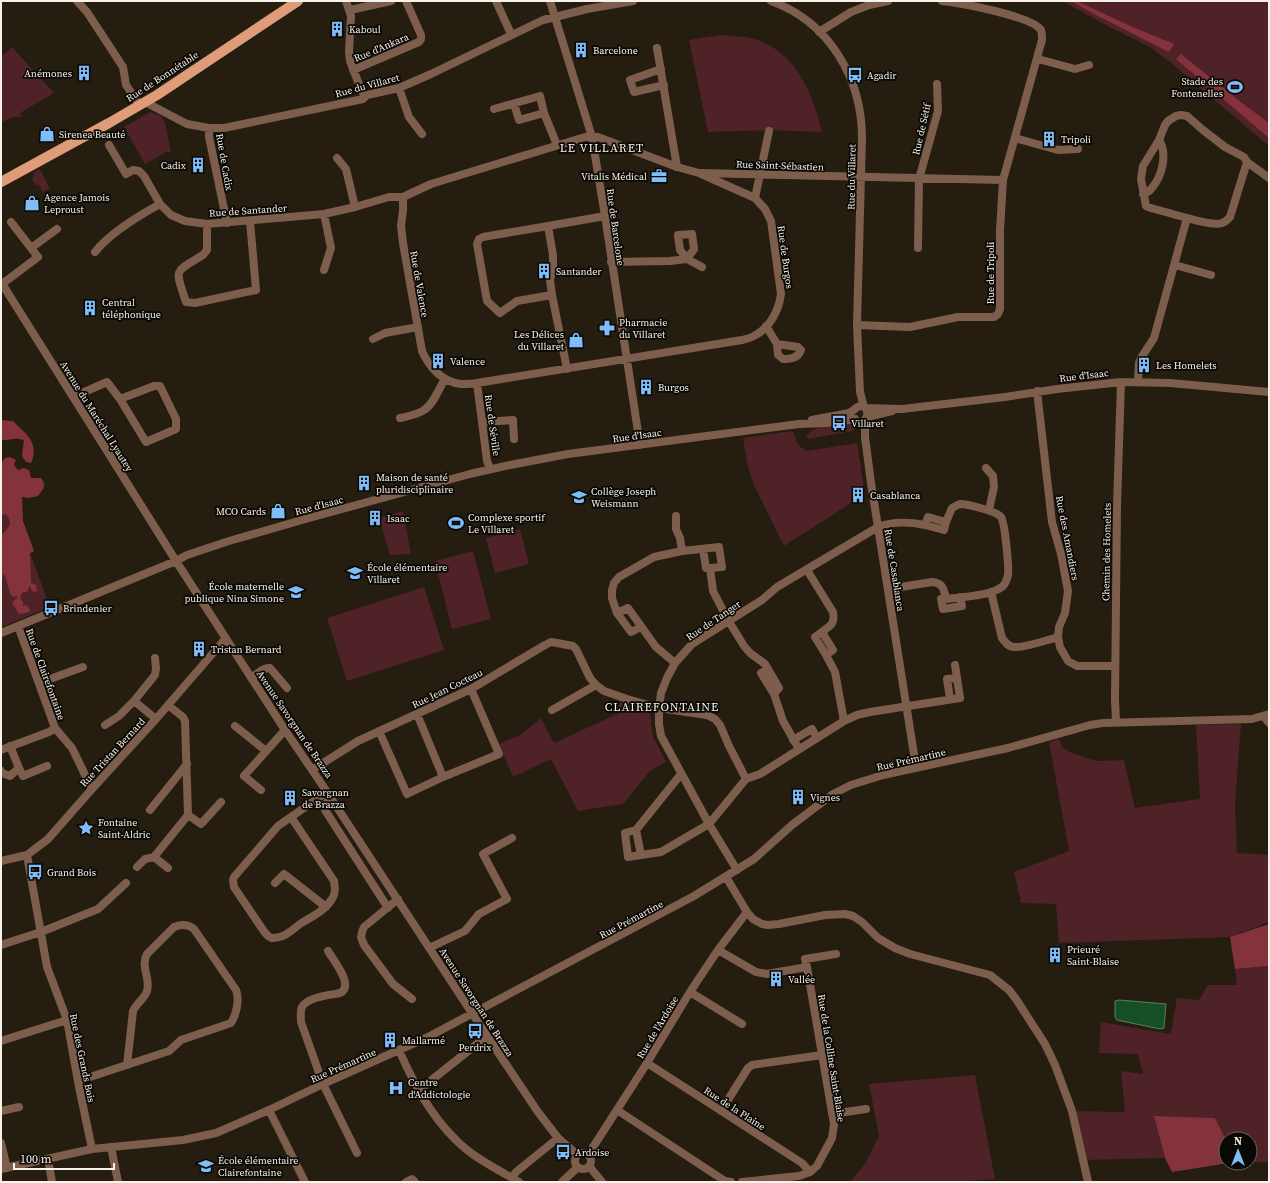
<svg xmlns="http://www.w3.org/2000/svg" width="1270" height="1183" font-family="'Source Serif 4',serif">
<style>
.green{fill:#4e2226}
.forest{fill:#84333c}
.water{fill:#164f26;stroke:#5a8061}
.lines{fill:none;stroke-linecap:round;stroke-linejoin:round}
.minor{stroke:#7d5d4c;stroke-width:8}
.major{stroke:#df9c78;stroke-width:10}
.labels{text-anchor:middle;stroke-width:3.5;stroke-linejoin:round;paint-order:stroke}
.poi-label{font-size:10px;fill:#f7f3ea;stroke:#0a0804;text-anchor:start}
.street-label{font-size:10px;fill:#f7f3ea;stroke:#0a0804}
.quarter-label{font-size:12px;letter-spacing:1px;fill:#f7f3ea;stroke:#0a0804}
</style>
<rect width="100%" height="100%" fill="#241d10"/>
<path class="green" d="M1062,1H1269V146L1170,62L1150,47L1106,25Z
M720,35C730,36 741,36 751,38C795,49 813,93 822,132L769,130L708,132L689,40Z
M12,47L54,93L20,113L23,118C17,115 9,118 3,122L1,118V57Z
M150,112L161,116L165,122L171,152H166L145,164L124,127Z
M40,169L50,189L42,192L39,184L36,186L31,178L35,176L33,173Z
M849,423L853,425L854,429L853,431L808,439L806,437C814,424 836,425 849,423Z
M791,431L794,433C797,443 797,446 807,451L857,443L865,494L784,546L754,485L747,463L743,438Z
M1,488L34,551L30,553L50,607L1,627Z
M403,511L411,554L390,555L379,518Z
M520,529L529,564L495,573L486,538Z
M473,551L491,619L452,629L435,561Z
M424,587L444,650L347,681L327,618Z
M620,702L650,713L653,737L666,762L650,771L623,804L578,811L551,759L513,777L499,744L522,734L541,718L554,743L617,714Z
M1241,724L1235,804L1237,853L1269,855V922L1230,937L1059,943L1056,904L1021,903L1014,872L1069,851L1049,742L1059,739L1063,748L1072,753L1096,761L1124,760L1135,808L1200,799L1196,725Z
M1269,966V1162H1250V1139H1226V1140L1215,1118L1154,1117L1165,1158L1083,1160L1072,1111L1125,1112L1121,1071L1143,1074L1138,1054L1099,1053L1101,1022L1171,1034L1177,998L1199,1000L1208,985H1237L1235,969Z
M975,1075L995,1179L958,1182H850L865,1164L879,1136L869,1084Z"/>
<path class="forest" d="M1071,1H1077L1130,26L1174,44L1169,52L1094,14Z
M1181,54L1242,103L1269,123V138L1176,59Z
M1,420L13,421C26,434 40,443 31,463L26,462L22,456L24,440C13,437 12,440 2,440L1,439Z
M10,457L16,460L14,465L18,470L24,468L29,470L31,478H41C47,486 44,488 38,496L29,498L22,497L23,521L34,551L30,553L31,583L36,585L37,591L36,592L32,591L30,585L27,592H23L21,595L20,599L23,602V606L26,605L29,608L30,611L26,613L19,614L12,603L16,599H17V596L14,597L11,595C8,589 7,578 3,573L1,586V535C10,528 13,523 6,514L1,515V463L5,458Z
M1269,924V966L1235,969L1230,937Z
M1154,1116L1215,1118L1226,1140V1163H1229L1172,1172L1165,1158Z"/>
<path class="water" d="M1119,1000L1166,1004L1164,1028L1160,1029L1117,1020L1115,1017V1001Z"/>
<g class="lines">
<path class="minor" d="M77,1L87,12L123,67L126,85L140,105
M346,1L351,16L349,52L350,61L360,87L363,93L367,95
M496,1L511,34
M550,1L592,137L605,216L640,445
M771,1C829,22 862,78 862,138L857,325L860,392L864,407
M350,10L391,1
M819,32L851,12L869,5L888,1
M657,48L677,167
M1038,59L1075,69L1089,65
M661,69L630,80L634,92L664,85
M353,70L419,42L421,39V35L406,1
M399,88L409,117L422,134
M145,102L187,124L209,128H224L363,99L367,95L399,88L431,74L543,20L587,9L633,1
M514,104L519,120L544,113
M494,109L540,96L544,113L557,145
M209,128V137L227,223
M585,137H598L677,167L699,173L755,198L765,209L771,221L781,294C779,310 770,328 754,336C751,338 746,339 742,340L477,383C472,384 466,384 461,384C442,382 429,367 422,351L403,243L401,226L403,210V197L431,184Z
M1015,138L1058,150L1078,149
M109,145L126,174L133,170L139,171L144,176L160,204L171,215L185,221L207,224L324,214L355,207L389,197H403
M337,158L346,169L355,207
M1247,162L1269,178
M702,173L1003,180
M1143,194C1146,193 1149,192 1151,189C1162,177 1168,154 1159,140
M755,198L769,131
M207,224V250L203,255C173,273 175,268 186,302L195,303L256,290L250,221
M548,226L483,237L479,239L477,244L487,301L500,313L517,301L552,295
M692,234L694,249L687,259L680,250L678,235Z
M31,248L57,229
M918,248L919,179L938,111L937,84
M95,252C109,234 140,215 160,204
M611,262L670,261L687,259L702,267
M1175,265L1211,275
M324,270L331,248L324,214
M1,282L176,561L285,730L327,792L487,1036L538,1112L558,1138L578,1155
M2,284L38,257L11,222
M857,325L910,327L958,317H994L998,314L1000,309V230L1003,180L1042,40C1042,37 1042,32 1041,30C1032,16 960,3 942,1
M766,326L777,344L778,355L783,359C791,359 798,358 801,350L798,347L777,344
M373,339L385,333L418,327
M567,369L552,295L550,280L553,267V255L548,226L605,216
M1138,381L1139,363L1141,358L1154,338L1187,218C1195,220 1214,226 1222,223C1226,222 1228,219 1230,217L1247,162L1244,157L1225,147L1203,130L1187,116L1181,115L1176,116L1168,121L1165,125L1159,140L1143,166L1141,179L1146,206L1151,208L1187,218
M477,383L487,461L490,469
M1037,391L1052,522L1061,554L1068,591L1065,613L1059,627L1058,637L1060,647L1068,661L1077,666H1115
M73,397L107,382L120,399L146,442L176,429V419L160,386H154L120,399
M866,408L902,409L1005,397L1057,389L1121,382L1170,383L1269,392
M400,418C408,416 417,415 424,410C434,404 439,388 445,379
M865,419L867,417L892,411
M812,420C824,417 837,416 849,413C854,411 855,407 860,406C866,405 868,411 867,417
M865,420V437L871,483L916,767
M483,422L513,420L514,439
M986,468L993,476L994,487L989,510
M676,516V529L680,538L682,551
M925,525L944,530L946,522
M703,549L706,568H710
M807,570L833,612C835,624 831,625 822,632L833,650L826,655L835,672L844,721
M991,592L1002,638C1005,642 1008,647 1014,647C1024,648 1047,640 1058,637
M946,599H941L943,609L962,606L960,597
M617,613L631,632L641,627
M18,626L55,728L72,748L92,789
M822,632L815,637L826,655
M1,633L176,561L187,555L229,541L309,518L470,474L510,465L568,454L799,424L826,423L855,419
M675,663L656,647L628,608L617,613L612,598V590L614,583L619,577L654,557L682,551L719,547L722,567L710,568L713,591L728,620L744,646L750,653L765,664L779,688L774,694L783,721L799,749
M768,669L761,673L774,694
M251,678C257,674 264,667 270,668L287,688
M39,683L83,667
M950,699L947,679L957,678
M134,701L156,719
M552,710L596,685
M417,714L443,777L499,754L471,689
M1263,716L1269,723
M1116,722L1115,699L1117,506L1121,382
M105,725L119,716L134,701L155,675L156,668L155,658
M235,726L266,751
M379,731L407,794L443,777
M793,740L812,729L817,738
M1,750L49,732L55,728
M19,768L23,776L47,766
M312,770L358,741L471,689L545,645L551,642L557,643L573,646L576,649L590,678L596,685L604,691L627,699L659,708L707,715L715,719L720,725L729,746L746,779L709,824L661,852L641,855L636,830L681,774
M1,771L2,773L10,776L19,768L10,746
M746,779L760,774L844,721L857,715L870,712L960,698L955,665
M261,790L244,776L285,730
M332,798C326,802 325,804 325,810L388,908
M150,810L187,764
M188,815L201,824L221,802
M291,817L334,881C335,888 336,893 332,899C325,911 311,917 300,924C295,928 290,932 285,935C281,937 276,938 272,938C268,937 265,933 263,930L234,887L233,880L234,877L278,826L327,792
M636,830L625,833L628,857L641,855
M27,855L47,967L67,1020L79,1087L92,1149
M1,861L27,855L48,839L92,789L156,719L226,638
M137,867L145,859L154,857
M168,868L154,857L188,815L185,721L183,717L168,705
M737,870L709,824L661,736L659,724V708L661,693L667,678L675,663L692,644L762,600L777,587L878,527C893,521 910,522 925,525L928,517L946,522L952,508C954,507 957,505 960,504C967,504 996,511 1001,517C1005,523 1009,567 1008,575C1007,579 1006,583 1003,586C992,596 962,597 946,599C944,589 943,583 932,582L888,589
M726,877L747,912L753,919L762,924L768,925L779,924L825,915L845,914L853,916L862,922L878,938L895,948L910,954L990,975L1009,990L1016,999L1045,1044L1055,1065L1072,1111L1088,1182
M275,883L284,874L326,907
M398,899L364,927L362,932L361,937L364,945L393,984L412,999
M1,945L41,932L98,909L126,883
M429,948L465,931L479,914L507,899L483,854L512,838
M718,950L756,972L767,974L807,967L834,1124L832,1138L817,1166L810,1172L799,1176L742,1182
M328,951C333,960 355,986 340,993C331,995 307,997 302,1007C300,1011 301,1017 301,1022L323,1084L357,1153
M807,967L805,959L836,954
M690,992L742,1024
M1,1041L67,1020
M399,1050C413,1082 430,1115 456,1140C472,1157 499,1170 519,1182
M647,1063L802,1163L810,1172
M78,1081L169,1051L181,1040L231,1023C236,1015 240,1000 236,990L194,929C188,924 181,924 174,927L147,954C140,966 151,979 147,991C145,998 136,1004 133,1011L127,1065
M419,1090L487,1036
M269,1110L305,1182
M617,1110L725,1181L731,1182
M1,1111L19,1107
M721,1111L748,1068L752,1065L822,1055
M832,1114L866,1109
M1,1143L7,1168
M111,1147L118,1182
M575 1161a8 8 0 1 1 16 0a8 8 0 1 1-16 0Z
M588,1155L647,1063L690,992L718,950L747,912
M48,1159L52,1182
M589,1166L602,1182
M1,1169L92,1149L183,1140L216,1133L269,1110L323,1084L428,1037L694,896L754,859L792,825L833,794L851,785L883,775L1008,748L1090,725L1103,723L1252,719L1269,714
M512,1178L516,1172L558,1138
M406,1182L412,1179L415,1182
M562,1182L578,1167"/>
<path class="major" d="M1,182L109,123L157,95L298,1"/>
</g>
<defs>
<symbol id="building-bare" viewBox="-9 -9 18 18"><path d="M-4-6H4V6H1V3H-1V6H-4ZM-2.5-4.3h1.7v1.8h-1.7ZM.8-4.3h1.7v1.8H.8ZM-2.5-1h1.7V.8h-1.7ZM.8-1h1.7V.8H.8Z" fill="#7fbdfa" stroke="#0a0804" stroke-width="2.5" paint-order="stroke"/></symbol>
<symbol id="bus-bare" viewBox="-9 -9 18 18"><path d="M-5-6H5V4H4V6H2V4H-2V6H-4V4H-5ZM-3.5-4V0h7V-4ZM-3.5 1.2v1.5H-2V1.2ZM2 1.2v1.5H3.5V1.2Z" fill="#7fbdfa" stroke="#0a0804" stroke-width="2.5" paint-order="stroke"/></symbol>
<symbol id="stadium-bare" viewBox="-9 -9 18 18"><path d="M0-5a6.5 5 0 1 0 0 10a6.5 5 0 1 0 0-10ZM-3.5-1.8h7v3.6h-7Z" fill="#7fbdfa" stroke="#0a0804" stroke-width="2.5" paint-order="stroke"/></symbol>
<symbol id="shop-bare" viewBox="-9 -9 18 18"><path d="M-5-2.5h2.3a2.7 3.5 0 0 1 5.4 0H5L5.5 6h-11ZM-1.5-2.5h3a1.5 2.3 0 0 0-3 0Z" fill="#7fbdfa" stroke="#0a0804" stroke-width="2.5" paint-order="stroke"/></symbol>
<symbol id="office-bare" viewBox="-9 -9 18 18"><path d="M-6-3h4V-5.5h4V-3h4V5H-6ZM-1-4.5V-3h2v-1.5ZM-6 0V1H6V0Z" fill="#7fbdfa" stroke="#0a0804" stroke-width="2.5" paint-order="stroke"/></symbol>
<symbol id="pharmacy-bare" viewBox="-9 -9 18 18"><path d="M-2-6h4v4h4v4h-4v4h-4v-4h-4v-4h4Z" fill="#7fbdfa" stroke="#0a0804" stroke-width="2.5" paint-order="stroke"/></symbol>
<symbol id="school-bare" viewBox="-9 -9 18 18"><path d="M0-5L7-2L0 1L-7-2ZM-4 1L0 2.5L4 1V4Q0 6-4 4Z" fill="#7fbdfa" stroke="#0a0804" stroke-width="2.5" paint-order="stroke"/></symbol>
<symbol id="sight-bare" viewBox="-9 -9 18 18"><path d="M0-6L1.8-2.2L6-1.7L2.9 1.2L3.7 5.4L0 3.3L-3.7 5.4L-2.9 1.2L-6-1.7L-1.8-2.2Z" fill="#7fbdfa" stroke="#0a0804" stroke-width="2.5" paint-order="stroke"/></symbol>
<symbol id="hospital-bare" viewBox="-9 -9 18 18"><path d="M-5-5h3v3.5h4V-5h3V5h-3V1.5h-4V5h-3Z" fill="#7fbdfa" stroke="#0a0804" stroke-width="2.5" paint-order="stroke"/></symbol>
</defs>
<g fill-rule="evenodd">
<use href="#building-bare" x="326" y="18" width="22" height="22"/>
<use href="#building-bare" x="570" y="39" width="22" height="22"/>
<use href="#building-bare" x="73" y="62" width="22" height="22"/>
<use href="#bus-bare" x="844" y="64" width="22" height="22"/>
<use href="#stadium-bare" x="1224" y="76" width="22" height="22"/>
<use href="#shop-bare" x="36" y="123" width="22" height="22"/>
<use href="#building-bare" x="1038" y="128" width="22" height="22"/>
<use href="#building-bare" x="187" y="154" width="22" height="22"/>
<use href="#office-bare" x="648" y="165" width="22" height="22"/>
<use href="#shop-bare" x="21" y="192" width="22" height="22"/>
<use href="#building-bare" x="533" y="260" width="22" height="22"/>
<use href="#building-bare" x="79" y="297" width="22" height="22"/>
<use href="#pharmacy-bare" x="596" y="317" width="22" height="22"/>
<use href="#shop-bare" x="565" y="329" width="22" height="22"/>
<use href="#building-bare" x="427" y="350" width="22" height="22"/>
<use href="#building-bare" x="1133" y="354" width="22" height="22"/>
<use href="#building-bare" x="635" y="376" width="22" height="22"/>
<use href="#bus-bare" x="828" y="412" width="22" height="22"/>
<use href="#building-bare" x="353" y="472" width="22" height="22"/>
<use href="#building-bare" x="847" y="484" width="22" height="22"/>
<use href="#school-bare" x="568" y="486" width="22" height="22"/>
<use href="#shop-bare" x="267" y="500" width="22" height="22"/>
<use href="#building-bare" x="364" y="507" width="22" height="22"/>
<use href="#stadium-bare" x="445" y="512" width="22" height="22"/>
<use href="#school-bare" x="344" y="562" width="22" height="22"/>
<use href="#school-bare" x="285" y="581" width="22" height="22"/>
<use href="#bus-bare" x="40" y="597" width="22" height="22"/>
<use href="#building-bare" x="188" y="638" width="22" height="22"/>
<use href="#building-bare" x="787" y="786" width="22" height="22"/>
<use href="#building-bare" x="279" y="787" width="22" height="22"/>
<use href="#sight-bare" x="75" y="817" width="22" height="22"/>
<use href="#bus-bare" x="24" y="861" width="22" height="22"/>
<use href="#building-bare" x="1044" y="944" width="22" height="22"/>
<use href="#building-bare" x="765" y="968" width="22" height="22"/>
<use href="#bus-bare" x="464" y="1020" width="22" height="22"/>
<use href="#building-bare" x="379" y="1029" width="22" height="22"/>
<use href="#hospital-bare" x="385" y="1077" width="22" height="22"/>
<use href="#bus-bare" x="552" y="1141" width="22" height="22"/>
<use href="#school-bare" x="195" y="1155" width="22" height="22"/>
</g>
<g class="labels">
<g class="poi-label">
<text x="349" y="33">Kaboul</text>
<text x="593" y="54">Barcelone</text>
<text x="72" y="77" text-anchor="end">Anémones</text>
<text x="867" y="79">Agadir</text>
<text x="1223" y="85" text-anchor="end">Stade des<tspan x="1223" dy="12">Fontenelles</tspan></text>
<text x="59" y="138">Sirenea Beauté</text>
<text x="1061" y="143">Tripoli</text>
<text x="186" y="169" text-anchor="end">Cadix</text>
<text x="647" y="180" text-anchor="end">Vitalis Médical</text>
<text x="44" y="201">Agence Jamois<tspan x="44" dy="12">Leproust</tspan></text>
<text x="556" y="275">Santander</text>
<text x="102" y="306">Central<tspan x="102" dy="12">téléphonique</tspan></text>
<text x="619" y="326">Pharmacie<tspan x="619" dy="12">du Villaret</tspan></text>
<text x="564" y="338" text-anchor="end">Les Délices<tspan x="564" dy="12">du Villaret</tspan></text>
<text x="450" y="365">Valence</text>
<text x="1156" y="369">Les Homelets</text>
<text x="658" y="391">Burgos</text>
<text x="851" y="427">Villaret</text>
<text x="376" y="481">Maison de santé<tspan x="376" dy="12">pluridisciplinaire</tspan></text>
<text x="591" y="495">Collège Joseph<tspan x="591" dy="12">Weismann</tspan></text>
<text x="870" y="499">Casablanca</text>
<text x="266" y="515" text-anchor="end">MCO Cards</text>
<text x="468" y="521">Complexe sportif<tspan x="468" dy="12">Le Villaret</tspan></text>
<text x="387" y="522">Isaac</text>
<text x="367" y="571">École élémentaire<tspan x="367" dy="12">Villaret</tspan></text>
<text x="284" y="590" text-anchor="end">École maternelle<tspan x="284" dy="12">publique Nina Simone</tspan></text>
<text x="63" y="612">Brindenier</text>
<text x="211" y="653">Tristan Bernard</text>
<text x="302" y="796">Savorgnan<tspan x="302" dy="12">de Brazza</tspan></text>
<text x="810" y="801">Vignes</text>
<text x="98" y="826">Fontaine<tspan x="98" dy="12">Saint-Aldric</tspan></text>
<text x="47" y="876">Grand Bois</text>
<text x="1067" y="953">Prieuré<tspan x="1067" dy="12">Saint-Blaise</tspan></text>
<text x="788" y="983">Vallée</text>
<text x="402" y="1044">Mallarmé</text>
<text x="475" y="1051" text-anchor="middle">Perdrix</text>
<text x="408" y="1086">Centre<tspan x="408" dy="12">d'Addictologie</tspan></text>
<text x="575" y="1156">Ardoise</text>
<text x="218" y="1164">École élémentaire<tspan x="218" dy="12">Clairefontaine</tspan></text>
</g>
<g class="street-label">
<text transform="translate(381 47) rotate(-23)" y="4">Rue d'Ankara</text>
<text transform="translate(162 76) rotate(-33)" y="4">Rue de Bonnétable</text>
<text transform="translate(367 85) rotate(-15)" y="4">Rue du Villaret</text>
<text transform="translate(921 129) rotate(-77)" y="4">Rue de Sétif</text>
<text transform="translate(225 162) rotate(80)" y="4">Rue de Cadix</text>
<text transform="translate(780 165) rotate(2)" y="4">Rue Saint-Sébastien</text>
<text transform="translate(851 177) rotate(-89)" y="4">Rue du Villaret</text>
<text transform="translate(248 210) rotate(-4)" y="4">Rue de Santander</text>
<text transform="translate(616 227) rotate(82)" y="4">Rue de Barcelone</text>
<text transform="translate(786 257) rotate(82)" y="4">Rue de Burgos</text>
<text transform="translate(990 273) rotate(-90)" y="4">Rue de Tripoli</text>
<text transform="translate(420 284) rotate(80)" y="4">Rue de Valence</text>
<text transform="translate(1084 375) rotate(-7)" y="4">Rue d'Isaac</text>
<text transform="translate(97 416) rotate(58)" y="4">Avenue du Maréchal Lyautey</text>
<text transform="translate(493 425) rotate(82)" y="4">Rue de Séville</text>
<text transform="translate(637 435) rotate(-8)" y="4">Rue d'Isaac</text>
<text transform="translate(319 505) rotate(-15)" y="4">Rue d'Isaac</text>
<text transform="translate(1068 538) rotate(79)" y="4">Rue des Amandiers</text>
<text transform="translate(1106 552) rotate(-89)" y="4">Chemin des Homelets</text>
<text transform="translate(895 570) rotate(81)" y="4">Rue de Casablanca</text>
<text transform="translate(713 620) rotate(-34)" y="4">Rue de Tanger</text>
<text transform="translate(46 674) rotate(70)" y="4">Rue de Clairefontaine</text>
<text transform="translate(447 688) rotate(-26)" y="4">Rue Jean Cocteau</text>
<text transform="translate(295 724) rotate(56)" y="4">Avenue Savorgnan de Brazza</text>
<text transform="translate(112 752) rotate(-47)" y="4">Rue Tristan Bernard</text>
<text transform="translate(911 759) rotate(-13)" y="4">Rue Prémartine</text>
<text transform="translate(631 919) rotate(-28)" y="4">Rue Prémartine</text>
<text transform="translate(477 1002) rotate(57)" y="4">Avenue Savorgnan de Brazza</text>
<text transform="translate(657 1027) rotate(-59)" y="4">Rue de l'Ardoise</text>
<text transform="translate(83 1058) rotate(78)" y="4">Rue des Grands Bois</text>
<text transform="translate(832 1058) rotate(81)" y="4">Rue de la Colline Saint-Blaise</text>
<text transform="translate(343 1065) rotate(-24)" y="4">Rue Prémartine</text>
<text transform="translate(735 1108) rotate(33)" y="4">Rue de la Plaine</text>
</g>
<g class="quarter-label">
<text x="602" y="152">LE VILLARET</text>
<text x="662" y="711">CLAIREFONTAINE</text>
</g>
</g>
<rect width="1270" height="1183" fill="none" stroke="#f7f3ea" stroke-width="4"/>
<g transform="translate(1238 1151)"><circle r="19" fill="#0a0804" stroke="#696660"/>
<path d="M0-3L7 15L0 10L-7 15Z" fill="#7fbdfa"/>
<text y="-6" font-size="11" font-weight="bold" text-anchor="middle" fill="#f7f3ea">N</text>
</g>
<path d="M14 1163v6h100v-6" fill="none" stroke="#f7f3ea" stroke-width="2"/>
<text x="20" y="1163" font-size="12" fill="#f7f3ea" stroke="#0a0804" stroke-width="3" paint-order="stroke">100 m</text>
</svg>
